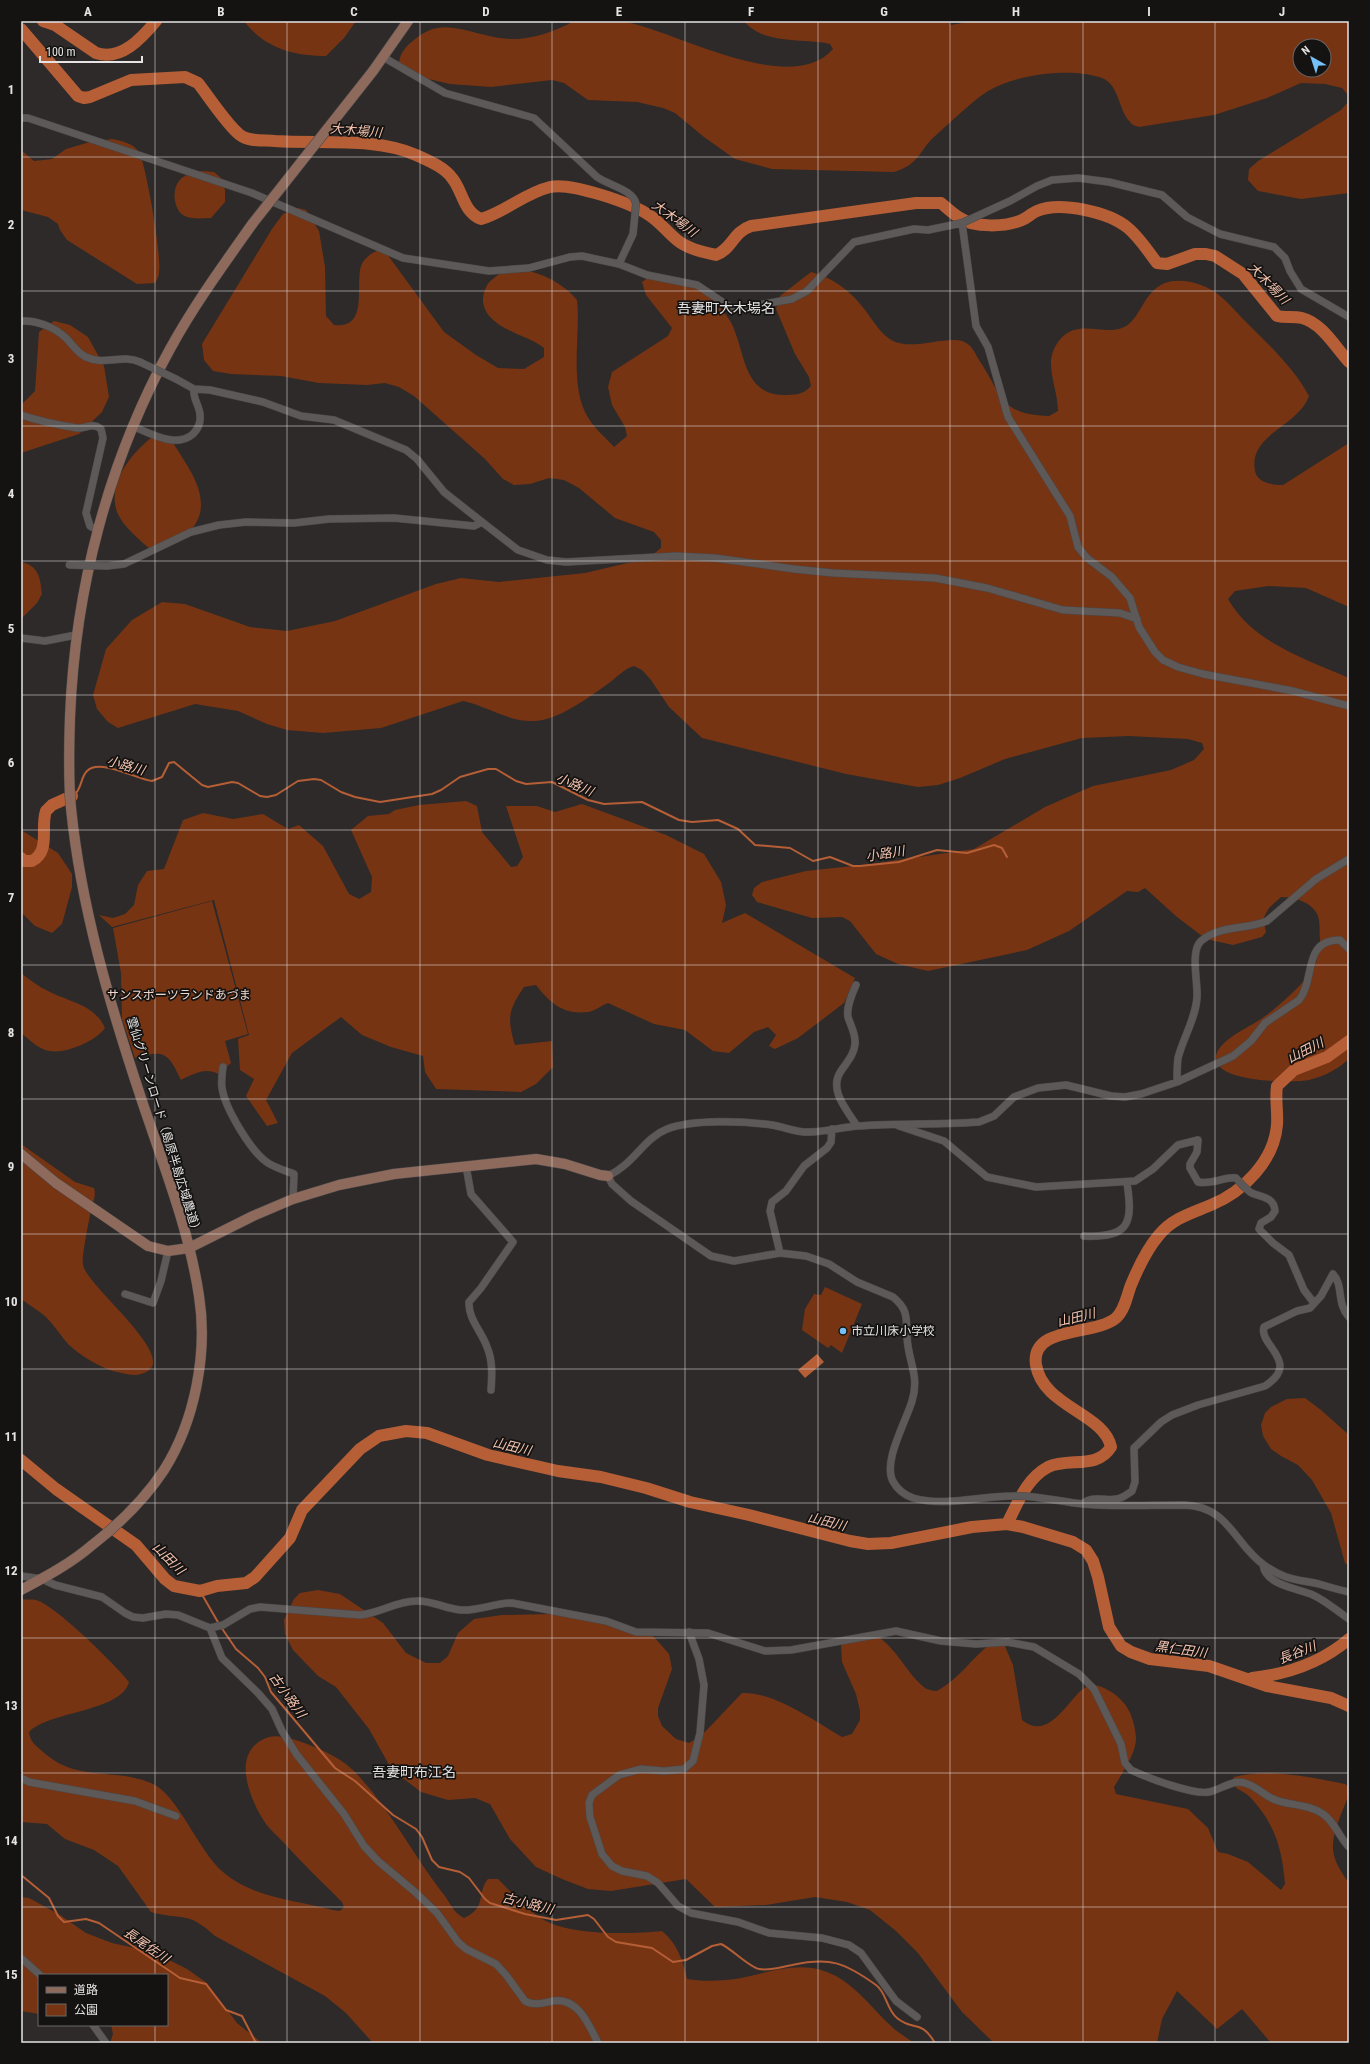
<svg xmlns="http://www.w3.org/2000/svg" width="1370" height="2064" font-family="'Roboto Condensed','Noto Sans JP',sans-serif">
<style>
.green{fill:#773413;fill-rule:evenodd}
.water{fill:#b65e36}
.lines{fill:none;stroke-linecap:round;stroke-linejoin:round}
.stream{stroke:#b65e36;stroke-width:2}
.river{stroke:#b65e36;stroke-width:12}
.street-casing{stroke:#4b4848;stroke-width:8}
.secondary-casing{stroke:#4b4848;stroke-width:11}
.street{stroke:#5c5958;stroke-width:7}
.secondary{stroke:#8d6a5c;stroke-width:10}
.street-bridge-casing{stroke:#4b4848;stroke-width:8;stroke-linecap:butt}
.secondary-bridge-casing{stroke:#4b4848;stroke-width:11;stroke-linecap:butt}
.street-bridge{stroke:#5c5958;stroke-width:7}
.secondary-bridge{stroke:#8d6a5c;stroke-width:10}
.grid{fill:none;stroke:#e5e3e3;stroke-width:1;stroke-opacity:0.55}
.poi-dot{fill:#75c0f6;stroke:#141312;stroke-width:1.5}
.labels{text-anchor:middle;stroke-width:3.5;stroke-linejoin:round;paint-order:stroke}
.park-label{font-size:12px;fill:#f0d7cd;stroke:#141312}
.street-label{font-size:12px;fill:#e5e3e3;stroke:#141312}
.poi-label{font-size:12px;fill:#e5e3e3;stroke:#141312;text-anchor:start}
.water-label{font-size:13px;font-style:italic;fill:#f4c3af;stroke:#141312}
.quarter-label{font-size:14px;fill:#e5e3e3;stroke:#141312}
.neatline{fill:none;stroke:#e5e3e3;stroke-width:1.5}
.grid-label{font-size:13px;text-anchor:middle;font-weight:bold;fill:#e5e3e3}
</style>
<rect width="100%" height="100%" fill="#2d2a29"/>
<path class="green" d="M244,21H356L344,38L326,56C294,56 264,48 244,21Z
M574,21C589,21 605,19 620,21C672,28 789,99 833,49L830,44C803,38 763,45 744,21H948L951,25L973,21H1349V96L1342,88L1325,84L1301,83L1267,98L1214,115L1139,127C1136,126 1132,125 1131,123C1118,111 1120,85 1102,78C1071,67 1018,74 990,90C974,99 949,124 934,137C918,152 920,164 894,172L772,169L735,159L704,137L675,113L663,108L637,102L588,100L564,83L552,80L491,87L450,84L411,75L399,62C401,52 405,47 414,40C420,35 429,29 438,28C458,24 489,40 513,39C534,39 556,31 574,21ZM1300,46H1324V70H1300Z
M1349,101V193L1301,199L1258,191L1248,180L1249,169L1258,161L1341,110Z
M112,139C122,141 133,143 139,152C146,165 162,257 159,272C159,276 157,280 155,283L137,284L67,240L60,230L58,224L48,217L21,210V150L34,161L52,159L66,149L90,142Z
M202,171L214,172L221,178L225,190V202L211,218C202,218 191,220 183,215C173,208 172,189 179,181C184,174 194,172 202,171Z
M298,208L306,210L319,231L325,267L326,316L334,325C369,329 355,287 361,266C364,258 371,253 379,250L387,254L444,332L476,355L498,368L524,369L544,357V348C528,335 500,332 487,313C482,305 482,298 485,290C487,284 489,282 494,278C516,257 562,280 577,300C581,336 568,387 589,419C595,429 606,438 614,447L627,436L625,427L612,405L608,387L612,372L668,336L672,328L646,295L642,282C654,273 666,275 679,281C688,285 697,287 705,292C711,295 725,313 729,319C746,346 740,394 783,395C795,395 803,395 811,386L809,377L795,354L776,309L780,296L811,272C835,278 854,294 868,314C875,324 882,335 893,341C916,352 955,331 969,345C973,348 976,355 979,360C1003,395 998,414 1049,416L1058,411C1058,395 1051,379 1051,363C1051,348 1063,330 1079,329C1093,327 1109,333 1122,328C1141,321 1142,292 1165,283C1182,277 1205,284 1219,295C1229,303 1238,314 1247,323C1270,346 1294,368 1309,396C1298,427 1248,434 1255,471C1257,483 1273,485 1283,485L1349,443V607L1306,588L1268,586L1235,591L1228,599C1253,643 1306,659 1349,678V1059C1338,1069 1325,1076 1309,1080C1293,1083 1214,1083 1216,1057C1218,1040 1248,1028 1261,1019C1277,1008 1307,982 1315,965C1318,959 1320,946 1320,939C1319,929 1321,920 1316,912C1309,901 1293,897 1281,897L1269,908L1263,919L1266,932L1262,937L1233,945L1206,939L1177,917L1145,888L1138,892L1127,891L1069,931L1027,950L928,971L898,964L876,954L850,921L842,917L812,918L757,902L752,895L754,888L762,882L806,871L871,864L974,849L1045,807L1093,786L1171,770L1194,760L1204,749L1202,743L1188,739L1129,736L1082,738L1005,759L960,778L938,785L918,787L846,774L702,738L669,707L651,680L642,670L634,666C624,669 617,677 609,683C589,697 558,721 533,721C509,722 487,706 463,701L381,728L323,733L287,730L267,724L238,711L195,704L118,728L108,722L97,709L93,695L106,649L132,620L162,602L185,604L250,627L287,631L335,621L436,584L461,578L499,582L585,573L636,561L650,557L661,548V540L654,532L615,518L579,488L564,480L549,478L530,484L514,485L503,479L485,459L414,396L399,387L385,383L367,385L319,383L281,376L231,374L213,371L204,360L202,344L272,229L283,214Z
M54,321L70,325L88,337L104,366L109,397L102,412L79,434L21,453V405L35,391L39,332Z
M151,438L171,440C188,467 217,502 190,531C179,542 167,547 152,551C140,540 123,527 117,512C107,483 131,454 151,438Z
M21,562C39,566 40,577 42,594L37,603L21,619Z
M466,801L477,806L482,832L511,867L517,866L523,857L506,806H537L555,812L582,804L666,835L704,854L721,882L726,905L722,923L745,913L855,978L844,1003L798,1038L775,1049L769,1046L776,1035L768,1027L754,1032L729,1053L713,1051L685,1030L654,1024L608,1003C602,1005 595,1011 588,1012C563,1015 550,1003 536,985L524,987C508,1010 507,1019 515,1045L552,1041L553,1067L536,1084L521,1092L436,1089L425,1072L423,1056L391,1047L362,1035L341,1017L292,1053L266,1100L278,1123L267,1126L246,1096L254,1079L240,1070L238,1039L249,1035L214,900L112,927L99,915L113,918L125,914L134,905L138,885L147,871L164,869L183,820L203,813L233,819L263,814L288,829L299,825L323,846L349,894L359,899L371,892L372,877L351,830L368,816L389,814L395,810L419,805Z
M21,830L58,853L72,874V887L62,924L52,933L35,926L21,912Z
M212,901L248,1034L225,1041L231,1063L218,1074C206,1067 193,1074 181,1080C168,1053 165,1049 135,1058L122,1019L121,973L113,928Z
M21,973C30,980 39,987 50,992C70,1002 95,1005 105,1028C96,1041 66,1054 50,1051C39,1050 29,1039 21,1033Z
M21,1144L75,1182L94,1188C96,1195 94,1199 92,1206C90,1215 81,1258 83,1265C87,1286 175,1354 148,1371C137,1378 125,1374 113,1371C98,1366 81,1356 69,1345C61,1336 54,1325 46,1317C38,1310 29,1305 21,1299Z
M825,1287L862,1304L842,1353L831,1345L828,1348L802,1330L805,1309L814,1294L821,1295Z
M1305,1398L1321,1410L1349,1435V1566L1345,1563L1331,1513L1312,1480L1298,1465L1281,1456L1271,1449L1263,1436L1261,1425L1265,1413L1271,1407L1287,1399Z
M318,1590L340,1594L383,1623L406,1653L426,1663H440L448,1656L458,1633L474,1619L502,1615L551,1614L633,1628L654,1637L669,1654L672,1669L658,1708V1716L662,1726L676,1739L689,1743L702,1735L742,1693C775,1692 814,1721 842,1737L852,1734L860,1720V1711L856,1694L842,1662L841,1646C881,1607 899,1669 925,1688C928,1690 934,1691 937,1691C959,1679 972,1658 991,1643L1004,1644L1013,1665L1022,1720C1051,1744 1071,1692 1088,1686C1095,1684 1100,1686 1106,1689C1126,1699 1134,1715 1136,1737C1137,1752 1121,1775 1114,1787L1116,1794L1188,1809L1208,1828L1218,1852L1228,1854L1248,1862L1281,1890L1285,1884C1282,1848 1275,1824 1250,1797C1244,1791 1236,1790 1231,1782L1234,1777C1269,1768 1310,1777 1345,1784L1349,1787C1349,1798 1344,1806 1340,1817C1329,1847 1330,1857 1349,1883V2043H1271L1242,2009L1217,2029L1177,1991L1162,2019L1157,2043H994L962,2012L918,1953L896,1931L870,1910L847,1902L815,1897L766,1905L715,1907L686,1879L611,1891L588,1889L562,1879L536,1867L510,1839L490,1804L475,1798L448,1800L421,1792L392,1770L369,1729L336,1687L318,1676L293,1650L285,1634L284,1620L294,1599L300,1593Z
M21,1599C26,1600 32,1599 36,1600C55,1605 116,1665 129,1682C121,1712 49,1711 29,1732C30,1741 35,1745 42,1751C76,1783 112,1767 151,1783C178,1794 198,1851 223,1872C253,1898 296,1900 333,1910L340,1911L344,1907L342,1902C323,1883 303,1864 285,1844C279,1837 271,1831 266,1824C249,1799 229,1750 269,1737C280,1734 297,1740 307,1744C323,1750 342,1759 354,1771C389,1807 411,1852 441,1891C449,1900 453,1913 464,1918C488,1907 476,1893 488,1879H498C512,1893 527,1910 544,1920C572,1936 631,1934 662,1931C677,1943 683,1960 687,1979C703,1982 725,1981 741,1978C770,1972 798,1961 827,1972C852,1981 871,2007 890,2025C897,2032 906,2037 914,2043H373L346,2013L325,1996L215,1936C187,1910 183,1921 151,1912L118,1866L94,1850L65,1839L47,1824L21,1822Z
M21,1897L29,1898L60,1915L86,1933L112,1943L153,1952L187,1969L207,1983L237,2023L262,2043H110L113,2034L111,2025H167V1975H39V2014L21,2011Z"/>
<path class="water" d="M817,1354L824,1362L805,1378L798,1370Z"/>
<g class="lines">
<path class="stream" d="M74,795C82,789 80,778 87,771C100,758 136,779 152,781L162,777L169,763L174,762L202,785L208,787L232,782L238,783L260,796L267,797L276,795L298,781L314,779L321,780L341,792L355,797L380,802L432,794L441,790L460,777L488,769H496L516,781L526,784L552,782L588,800L604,804L642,802L679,820L692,822L718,820L738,829L755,845L790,848L813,861L830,857L853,866H860L899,862L937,850L967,853L994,845L1002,848L1007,857
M200,1591L219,1624
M221,1627L236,1649L258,1668L265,1677L271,1692L335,1768L355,1781L393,1815L416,1829L422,1837L432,1860L439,1867L460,1872L469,1878L485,1899L490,1903L525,1914L556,1920L588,1915L594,1919L608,1937L616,1942L652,1948L673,1962L686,1960L712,1946L721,1944C732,1949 749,1967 759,1969C770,1971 781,1967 792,1965C830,1957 844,1962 876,1985C887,1993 886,2009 897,2018C914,2032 920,2018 935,2043
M21,1875L49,1898L58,1916L64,1922L86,1919L99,1923L180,1978L206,1984L226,2010L242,2016L256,2043"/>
<path class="river" d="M43,21L55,25L96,53C121,61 141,39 156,21
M21,29L78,96L84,98L90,97L131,80L185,77L198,83C209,97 227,125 240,135C249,142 264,140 275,141C319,144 377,137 416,155C429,161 444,167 452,178C463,191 463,212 481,219C505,212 525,193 550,187C571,182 631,203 649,215C660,222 667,232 677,240C688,249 703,252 716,255C732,249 733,232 751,226L916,203H941C947,208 953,214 960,218C974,228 1006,227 1022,220C1027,218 1032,213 1037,211C1060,201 1109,212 1128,228C1139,237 1148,251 1157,263L1167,264L1195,254H1206L1215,256L1243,274L1277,316C1285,318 1294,316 1302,318C1322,323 1336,348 1349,362
M21,858L24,861H32C51,851 40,828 46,811L52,805L72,796
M21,1460L56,1489L136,1545L165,1579L174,1586L200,1591L217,1586L246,1583L255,1577L290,1538L302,1510L360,1449L379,1436L406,1431L427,1433L488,1455L558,1471L601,1477L646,1488L690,1502L749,1515L850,1541L868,1544L891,1543L972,1527L1007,1524L1023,1527L1073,1542L1086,1550L1093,1561L1098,1577L1109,1627L1121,1646L1131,1652L1150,1659L1209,1666L1267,1686L1331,1698L1349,1706
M1007,1524C1018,1503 1026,1479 1048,1467C1069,1457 1097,1470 1111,1447C1104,1413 1043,1407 1036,1365C1030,1325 1095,1336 1116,1318C1125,1310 1127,1295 1131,1285C1138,1268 1147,1249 1159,1235C1173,1218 1192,1213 1211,1205C1243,1192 1274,1161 1277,1125C1278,1112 1275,1098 1277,1086L1294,1070L1327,1057L1349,1041
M1252,1678C1288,1674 1321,1663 1349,1639"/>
<defs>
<path id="street" d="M383,57L445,93L534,118L597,177C608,185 634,190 636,204L633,234L619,264
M21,118H28L252,193L403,258L489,271L529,268L570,257L582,256L619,264L647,275L697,285L730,307L742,308L792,299L807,291L854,242L914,229L928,230L962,223L1010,201L1037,186L1052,180L1078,178L1109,182L1162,195L1187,217L1220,234L1274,247L1285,258L1290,271L1301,289L1349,317
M962,223L976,326L988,347L1008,417L1070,516L1078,547L1087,558L1112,577L1130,598L1139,627L1155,652L1163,660L1178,667L1203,674L1293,691L1349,706
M21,321C37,320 54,327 66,338C73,345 77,353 86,357C105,366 121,354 140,362
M176,379L194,389L210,390L263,402L301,416L334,420L406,450L417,459L444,492L482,522L518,550L547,560L566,562L676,556L715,558L794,569L833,573L935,578L987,588L1063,610L1120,613L1137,619
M21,415C39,421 58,425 77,428C86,429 92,422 101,429L103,438L86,513L90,526L97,530
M132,426C150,433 176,449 193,434C198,429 201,423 200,415C200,407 192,397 194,389
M107,566L124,564L191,532L219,525L246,522L294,523L329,519L394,518L474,526L482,522
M21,638L45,641L76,635
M1349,949L1340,940C1302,940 1316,979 1299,1000L1265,1023L1251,1041L1233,1056L1177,1082L1141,1094L1125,1097L1111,1096L1066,1085L1038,1088L1014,1097L994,1116L979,1122C939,1125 899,1123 858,1126C842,1127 826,1132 810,1132C797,1133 785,1127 772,1125C744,1121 693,1119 667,1129C644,1138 634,1164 608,1176L612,1184L631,1201L711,1256L734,1261L780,1253L806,1256L829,1264L857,1282L893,1297C909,1310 906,1319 907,1337C908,1361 920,1376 912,1401C906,1422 881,1464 894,1483C898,1490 905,1495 913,1498C945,1507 980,1496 1012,1496C1037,1495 1060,1502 1084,1504C1118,1507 1151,1505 1184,1505C1229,1506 1234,1544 1264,1565C1285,1580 1295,1579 1319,1584C1329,1587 1339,1590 1349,1592
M856,985C852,994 846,1007 848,1017C851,1027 856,1034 855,1044C854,1055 847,1062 841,1071C828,1090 847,1110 857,1126
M223,1067C222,1074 221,1081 222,1088C225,1108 251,1152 268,1163C276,1168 286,1171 294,1174L293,1199
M1177,1082C1177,1075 1177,1066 1178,1058C1183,1038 1196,1018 1197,997C1198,982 1190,951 1201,941C1219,925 1246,930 1267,921L1316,879L1349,859
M899,1126L944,1141L987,1177L1036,1187L1135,1181L1153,1169L1178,1145L1198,1140L1197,1152L1190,1164V1168L1198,1182C1214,1185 1225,1176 1236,1178C1240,1183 1245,1188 1250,1192C1257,1197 1274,1195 1275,1211L1271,1217L1261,1223L1259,1229L1273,1243L1289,1255L1304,1290L1314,1303
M466,1166L471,1194L513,1242L481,1288L469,1302C468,1319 482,1332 487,1347C493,1361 492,1376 491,1390
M1084,1236C1130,1238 1133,1223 1127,1183
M780,1253L770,1211L772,1202L786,1191L804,1166L827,1148L831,1142L832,1129
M125,1294L153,1303L161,1281L168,1251
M1083,1504C1091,1495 1106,1501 1117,1499C1122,1498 1128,1494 1132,1491L1135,1482L1134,1448L1161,1422L1172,1415L1198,1405L1265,1386C1302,1362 1258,1345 1264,1327L1297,1311L1310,1308L1321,1296L1333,1274C1344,1286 1336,1303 1349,1317
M1263,1565C1266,1586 1298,1588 1313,1595C1326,1601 1337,1611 1349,1619
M21,1576L42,1579L55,1585L102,1597L125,1613L133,1617L143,1618L166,1614L178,1615L210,1628L223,1625L250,1609L260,1607L360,1615C380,1613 397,1601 416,1601C432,1600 445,1609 461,1610C478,1611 495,1603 512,1603L606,1621L636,1632L708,1633L765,1651L791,1650L896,1631L941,1641L976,1644L1007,1642L1034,1647L1079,1674L1094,1689L1121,1744L1125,1763L1131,1770C1148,1778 1193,1795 1209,1792C1219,1790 1228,1783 1238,1782C1251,1782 1260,1792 1271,1798C1286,1806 1308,1803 1323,1814C1335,1822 1339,1837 1349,1847
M210,1628L222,1658L258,1693L272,1709L282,1731L297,1755L344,1814L364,1846L378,1861L415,1892L437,1913L458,1942L466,1949L496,1964L506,1975L525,2001C534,2006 543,2003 553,2001C578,1997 589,2025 598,2043
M689,1632L699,1659L704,1685L700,1733L693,1761L684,1769L664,1771L641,1769L619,1775L592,1795L589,1803L590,1817L602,1854L612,1866L622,1871L647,1876L658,1883L678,1906L691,1913L738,1922L769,1933L822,1938L849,1945L861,1953L896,2001L917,2017
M21,1778L29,1782L135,1801L176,1816
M21,1958L40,1975
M93,2025L106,2043"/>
<path id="secondary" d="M373,71L408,21
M21,1154L56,1183L148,1246L168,1251L189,1248L253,1216L293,1199L339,1185L394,1174L536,1159L565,1164L600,1175L608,1176
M21,1590C45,1577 70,1564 91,1546C118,1525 145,1499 164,1470C195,1421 208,1353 199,1296C189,1229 163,1164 142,1101C110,1005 81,908 71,808C68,778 69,747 70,717C75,589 108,462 170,349C194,305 224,264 253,223"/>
</defs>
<use href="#street" class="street-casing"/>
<use href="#secondary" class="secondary-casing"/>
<use href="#street" class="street"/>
<use href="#secondary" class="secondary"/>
<defs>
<path id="street-bridge" d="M140,362L176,379
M69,565L107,566"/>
<path id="secondary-bridge" d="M253,223L373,71"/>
</defs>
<use href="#street-bridge" class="street-bridge-casing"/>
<use href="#secondary-bridge" class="secondary-bridge-casing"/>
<use href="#street-bridge" class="street-bridge"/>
<use href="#secondary-bridge" class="secondary-bridge"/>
</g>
<path class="grid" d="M155,21V1975M287,21V2043M420,21V2043M552,21V2043M685,21V2043M818,21V2043M950,21V2043M1083,21V2043M1215,21V2043M21,157H1349M21,291H1349M21,426H1349M21,561H1349M21,695H1349M21,830H1349M21,965H1349M21,1099H1349M21,1234H1349M21,1369H1349M21,1503H1349M21,1638H1349M21,1773H1349M21,1907H1349M155,2025V2043"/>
<circle class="poi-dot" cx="843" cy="1331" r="4"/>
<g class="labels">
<g class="park-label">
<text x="179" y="999">サンスポーツランドあづま</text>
</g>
<g class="street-label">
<text transform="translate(164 1126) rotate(73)" y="4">雲仙グリーンロード（島原半島広域農道）</text>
</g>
<g class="poi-label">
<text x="851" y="1335">市立川床小学校</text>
</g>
<g class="water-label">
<text transform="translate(356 130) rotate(5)" y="5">大木場川</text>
<text transform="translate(675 218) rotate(36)" y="5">大木場川</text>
<text transform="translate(1269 283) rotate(46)" y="5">大木場川</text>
<text transform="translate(126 765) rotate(16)" y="5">小路川</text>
<text transform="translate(575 784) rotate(23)" y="5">小路川</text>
<text transform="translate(885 853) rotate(-9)" y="5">小路川</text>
<text transform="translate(1305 1050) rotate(-27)" y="5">山田川</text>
<text transform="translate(1076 1317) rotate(-14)" y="5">山田川</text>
<text transform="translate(512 1446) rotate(13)" y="5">山田川</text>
<text transform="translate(827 1521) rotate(14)" y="5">山田川</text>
<text transform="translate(169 1558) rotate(45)" y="5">山田川</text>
<text transform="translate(1181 1649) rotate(8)" y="5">黒仁田川</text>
<text transform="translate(1297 1652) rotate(-21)" y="5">長谷川</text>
<text transform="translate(288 1695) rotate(54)" y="5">古小路川</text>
<text transform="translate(528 1903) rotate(14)" y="5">古小路川</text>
<text transform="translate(147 1945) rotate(34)" y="5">長尾佐川</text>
</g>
<g class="quarter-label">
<text x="726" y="313">吾妻町大木場名</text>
<text x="414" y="1777">吾妻町布江名</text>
</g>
</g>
<rect width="1370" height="2064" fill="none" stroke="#141312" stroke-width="44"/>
<rect x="38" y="1974" width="130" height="52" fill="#141312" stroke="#686666"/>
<rect x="46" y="1987" width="20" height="6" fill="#8d6a5c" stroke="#686666"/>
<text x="74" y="1994" font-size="12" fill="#e5e3e3">道路</text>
<rect x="46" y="2004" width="20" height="12" fill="#773413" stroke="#686666"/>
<text x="74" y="2014" font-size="12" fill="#e5e3e3">公園</text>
<g transform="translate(1312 58) rotate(321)"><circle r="19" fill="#141312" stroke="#686666"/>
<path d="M0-3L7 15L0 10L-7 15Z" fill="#75c0f6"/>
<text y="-6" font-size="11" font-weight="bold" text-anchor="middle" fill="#e5e3e3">N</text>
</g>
<path d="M40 56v6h102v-6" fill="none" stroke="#e5e3e3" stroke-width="2"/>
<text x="46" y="56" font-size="12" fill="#e5e3e3" stroke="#141312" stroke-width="3" paint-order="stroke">100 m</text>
<rect x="22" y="22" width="1326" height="2020" class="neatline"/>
<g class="grid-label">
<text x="88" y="16">A</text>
<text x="221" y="16">B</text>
<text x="354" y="16">C</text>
<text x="486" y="16">D</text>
<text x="619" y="16">E</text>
<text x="751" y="16">F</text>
<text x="884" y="16">G</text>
<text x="1016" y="16">H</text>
<text x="1149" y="16">I</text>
<text x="1282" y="16">J</text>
<text x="11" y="94">1</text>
<text x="11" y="229">2</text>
<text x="11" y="363">3</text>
<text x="11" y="498">4</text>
<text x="11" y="633">5</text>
<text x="11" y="767">6</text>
<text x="11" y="902">7</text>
<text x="11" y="1037">8</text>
<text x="11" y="1171">9</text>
<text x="11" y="1306">10</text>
<text x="11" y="1441">11</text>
<text x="11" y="1575">12</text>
<text x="11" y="1710">13</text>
<text x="11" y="1845">14</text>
<text x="11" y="1979">15</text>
</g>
</svg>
